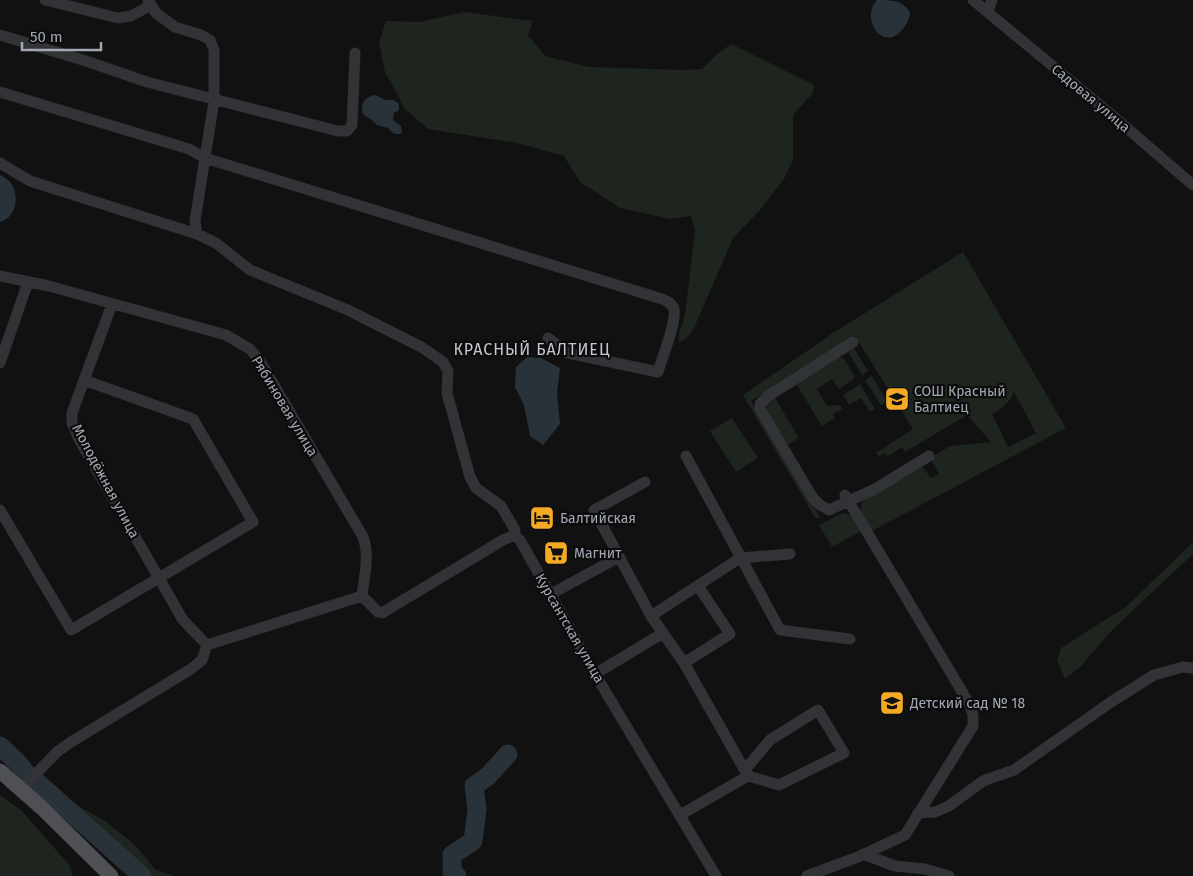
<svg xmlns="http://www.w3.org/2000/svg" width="1193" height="876" font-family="'Fira Sans',sans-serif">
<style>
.green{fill:#1d251e;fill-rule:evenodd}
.water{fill:#293238}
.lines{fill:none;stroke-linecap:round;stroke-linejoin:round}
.river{stroke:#293238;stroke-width:19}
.minor{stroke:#323337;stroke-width:11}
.major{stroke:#4e5056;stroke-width:15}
.labels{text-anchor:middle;stroke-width:4.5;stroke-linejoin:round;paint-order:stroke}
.street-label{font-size:14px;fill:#a2a8b3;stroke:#0c0c0d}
.poi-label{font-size:14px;fill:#a2a8b3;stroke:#0c0c0d;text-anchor:start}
.quarter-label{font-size:16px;letter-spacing:1px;fill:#c3c6cf;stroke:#0c0c0d}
</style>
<rect width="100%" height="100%" fill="#111112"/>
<path class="green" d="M464,12L533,21L528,35L545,56L589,67L682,70L702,69L716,55L731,44L814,85L813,93L793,115V160L784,179L760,210L733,238L694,328L689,336L679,343V334L685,315L695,231L691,216L670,219L620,208L580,182L564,156L517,143L428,129L405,109L385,72L379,42L386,21L419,22Z
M963,252L1066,428L872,531C866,522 856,511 863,501L921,465L931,478L939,474L930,458L950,446L991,442L967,415L905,452L902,447L888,456L884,453L879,457L876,453L913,429L855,336L751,401L820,517L816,519L743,395L833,333ZM1014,392L1036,433L1008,447L992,414C1003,408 1009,403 1014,392Z
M854,348L868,371L862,375L848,352Z
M837,356L844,359L855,377L854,379L839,389L832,379L817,389L827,406L840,405L842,409L833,414L835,418L822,426L797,385L775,398L799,438L787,445L766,409L768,401Z
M872,376L887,402L881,405L865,380Z
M860,384L875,409L870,412L861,398L849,405L843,395Z
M732,418L758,458L736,472L710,431Z
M843,513L851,515L861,531L832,547L819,525Z
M1193,542V554L1113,629L1082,665L1065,679L1057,660L1061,648L1127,606Z
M45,777L72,802L105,821L135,845L155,869L173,876H136L44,793L40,782L41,778Z
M0,795L21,810L70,866L73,874L71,876H0Z"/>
<path class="water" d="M877,0C891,0 902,0 910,12C910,19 906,25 902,30C882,53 860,18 877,0Z
M375,95L386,100H394L399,104V110L394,113L393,120L401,126L402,132L400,134H394L388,128L377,125L373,121L363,114C360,104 364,97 375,95Z
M0,175C4,177 10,181 12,185C20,197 15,219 0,222Z
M527,357L541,358L560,368L557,393L560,424L543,445L530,436L524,405L515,387L516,367Z"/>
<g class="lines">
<path class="river" d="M0,746L17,762L26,773
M38,783L142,876
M457,876L452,872V855L473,841L477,809L474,786L488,776L508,754"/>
<path class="minor" d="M45,0L118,18L131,16L151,5
M148,0L156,13L175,27L201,35L210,40L214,50V101L195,221L197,234L216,243L250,270L348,310L423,348L443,362L448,371L447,393L470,477L476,488L501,506L515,530L514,536
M973,0L1113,116L1193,185
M988,12L992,0
M0,35L86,61L147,82L338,131H347L352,125L355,53
M0,92L189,149L205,158L662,299C667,301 672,303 674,309C677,321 662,358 658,372L568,353L548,338
M0,163L30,181L197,234
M0,276L49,286L226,335L250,349L260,361L363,537C370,556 364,577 362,596
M112,304L72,413V423L79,439L183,620L207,645
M853,342L768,396L760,404V409L813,498L820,505L829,510L875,489L929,456
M0,363L28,282
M686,456L780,630L850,639
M645,482L594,510L651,616L684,663L748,776L680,815
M0,510L71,630L253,522L193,419L84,380
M551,594L619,557
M362,596L378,612L382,613L503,540C510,537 515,534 520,540L595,674L716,876
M651,616L740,558L790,554
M684,663L730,634L698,586
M595,674L663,633
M745,770L770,740L818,710L844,753L779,785L748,776
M21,789L57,752L71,742L191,669L202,660L207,645L362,596
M918,813L935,812L949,806L983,781L1014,770L1111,702L1154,675L1183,667L1193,668
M863,854L895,866L925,869L949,876
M807,876L858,857L905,835L973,726V715L970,705L845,495"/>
<path class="major" d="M0,771L42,808L111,876"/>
</g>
<defs>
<symbol id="school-square" viewBox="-11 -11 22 22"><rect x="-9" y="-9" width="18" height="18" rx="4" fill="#f5aa26" stroke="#0c0c0d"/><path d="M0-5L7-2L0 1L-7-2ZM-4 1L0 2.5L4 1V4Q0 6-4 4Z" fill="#111"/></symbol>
<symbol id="hotel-square" viewBox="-11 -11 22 22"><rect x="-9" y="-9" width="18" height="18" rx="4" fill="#f5aa26" stroke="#0c0c0d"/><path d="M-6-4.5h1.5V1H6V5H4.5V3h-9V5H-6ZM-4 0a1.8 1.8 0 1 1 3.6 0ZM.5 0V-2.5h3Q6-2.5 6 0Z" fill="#111"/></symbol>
<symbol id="supermarket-square" viewBox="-11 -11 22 22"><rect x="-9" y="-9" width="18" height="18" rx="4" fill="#f5aa26" stroke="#0c0c0d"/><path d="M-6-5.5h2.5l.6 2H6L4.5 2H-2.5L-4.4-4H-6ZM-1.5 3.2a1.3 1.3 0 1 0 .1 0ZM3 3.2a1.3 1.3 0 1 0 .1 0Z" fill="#111"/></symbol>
</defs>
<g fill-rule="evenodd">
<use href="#school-square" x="883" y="385" width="28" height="28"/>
<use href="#hotel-square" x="528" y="504" width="28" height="28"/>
<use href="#supermarket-square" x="542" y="539" width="28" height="28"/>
<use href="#school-square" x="878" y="689" width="28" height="28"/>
</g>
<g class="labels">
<g class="street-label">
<text transform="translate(1091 98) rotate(40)" y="5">Садовая улица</text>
<text transform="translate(285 406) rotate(59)" y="5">Рябиновая улица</text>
<text transform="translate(106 481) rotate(62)" y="5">Молодёжная улица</text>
<text transform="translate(570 628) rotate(60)" y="5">Курсантская улица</text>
</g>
<g class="poi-label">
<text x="914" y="396">СОШ Красный<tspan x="914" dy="16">Балтиец</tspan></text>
<text x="560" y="523">Балтийская</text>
<text x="574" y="558">Магнит</text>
<text x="910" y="708">Детский сад № 18</text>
</g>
<g class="quarter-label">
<text x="532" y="355">КРАСНЫЙ БАЛТИЕЦ</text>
</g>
</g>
<path d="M22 42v8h79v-8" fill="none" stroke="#a2a8b3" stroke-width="2.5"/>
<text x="30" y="42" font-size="15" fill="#a2a8b3" stroke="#0c0c0d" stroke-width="4" paint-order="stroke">50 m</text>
</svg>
